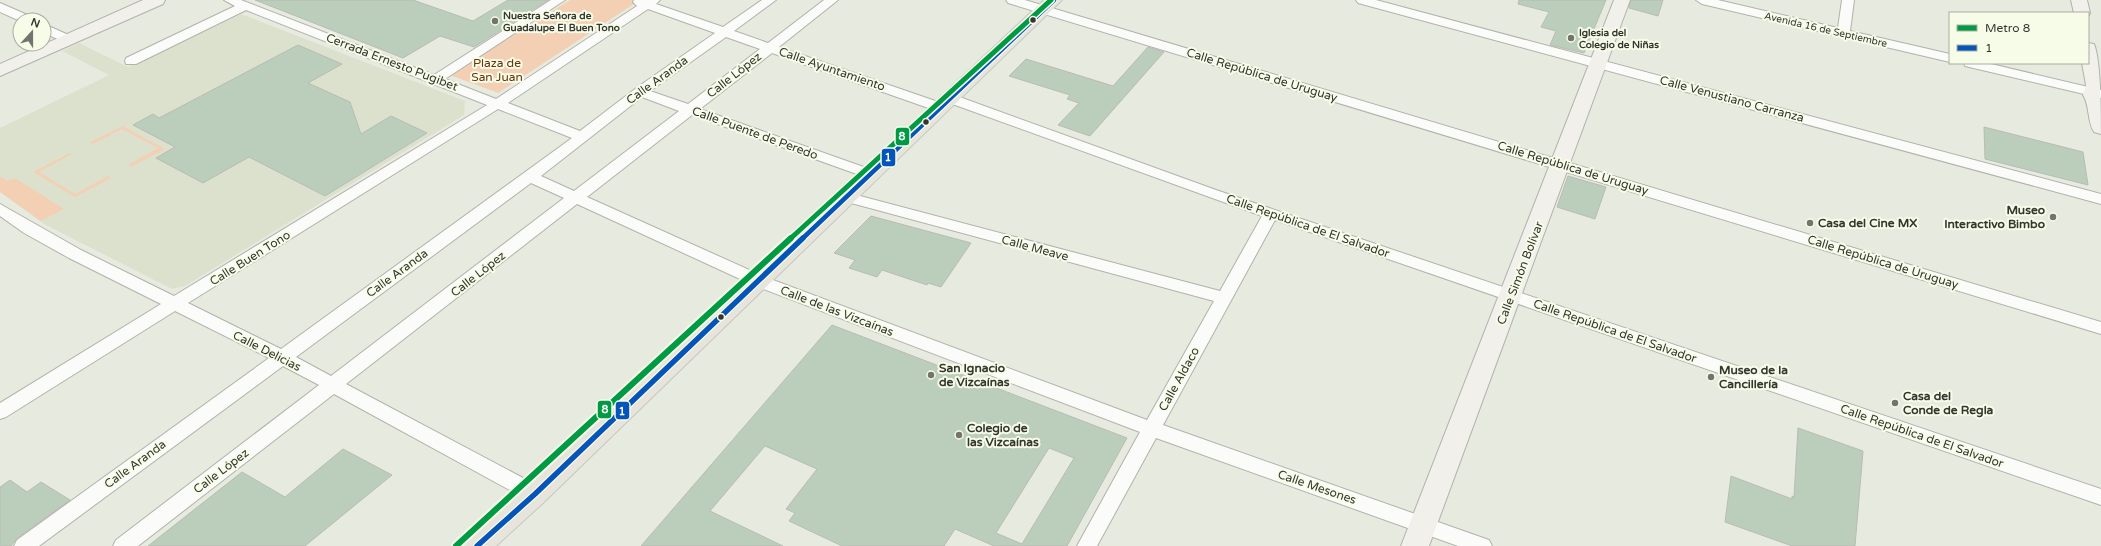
<svg xmlns="http://www.w3.org/2000/svg" width="2101" height="546" font-family="'Varela Round',sans-serif">
<style>
.built{fill:#dce1ce}
.green{fill:#f3d0b4}
.building{fill:#bbcdbb;stroke:#b8bcb5;fill-rule:evenodd}
.lines{fill:none;stroke-linecap:round;stroke-linejoin:round}
.street-casing{stroke:#b1b2ab;stroke-width:2}
.secondary-casing{stroke:#b1b2ab;stroke-width:2}
.primary-casing{stroke:#c6c8c2;stroke-width:2}
.street{fill:#fbfcfa;fill-rule:evenodd}
.secondary{fill:#f1f0eb;fill-rule:evenodd}
.primary{fill:#e6e4db;fill-rule:evenodd}
.bus-1-far1-casing{stroke:#f7fce9;stroke-width:7}
.bus-1-casing{stroke:#f7fce9;stroke-width:8}
.bus-1-far1{stroke:#0554ba;stroke-width:4.5}
.bus-1{stroke:#0554ba;stroke-width:5.5}
.metro-1-far1-casing{stroke:#f7fce9;stroke-width:8}
.metro-1-casing{stroke:#f7fce9;stroke-width:10}
.metro-1-far1{stroke:#009a44;stroke-width:5}
.metro-1{stroke:#009a44;stroke-width:6}
.bus-dot{fill:#34362f;stroke:#f7fce9;stroke-width:1.5}
.poi-dot{fill:#73756d;stroke:#f7fce9;stroke-width:1.5}
.labels{text-anchor:middle;stroke-width:4;stroke-linejoin:round;paint-order:stroke}
.far-poi-label{font-size:10px;font-weight:bold;fill:#34362f;stroke:#f7fce9;text-anchor:start}
.far-street-label{font-size:10px;fill:#34362f;stroke:#f7fce9}
.street-label{font-size:12px;fill:#34362f;stroke:#f7fce9}
.park-label{font-size:12px;fill:#683305;stroke:#f7fce9}
.poi-label{font-size:12px;font-weight:bold;fill:#34362f;stroke:#f7fce9;text-anchor:start}
.line-badge{stroke:#f7fce9;stroke-width:1.5}
.badge-label{font-size:11px;text-anchor:middle;font-weight:bold;fill:#fff}
</style>
<rect width="100%" height="100%" fill="#e7eadf"/>
<path class="built" d="M241,14L465,101L464,115L185,286L172,289L44,224L0,192V128L109,75L62,51L79,43L128,67Z"/>
<path class="green" d="M570,0H631L637,2L498,93L450,75Z
M123,126L165,149L131,167L128,165L158,148L122,129L93,144L90,142Z
M70,153L72,154L39,172L75,194L108,176L111,178L75,197L33,172Z
M0,176L8,181L15,178L64,209L41,221L0,192Z"/>
<path class="building" d="M255,0H413L473,21L508,0H548L474,47L440,36L403,58Z
M1519,0H1606L1584,53L1550,45L1556,31L1541,27L1549,12L1518,4Z
M1631,0H1663L1658,16L1629,8Z
M298,45L342,64L308,83L350,102L361,134L391,116L427,133L325,196L249,157L203,183L156,158L175,147L133,125L153,114L159,118Z
M1148,47L1164,52L1090,136L1058,125L1079,103L1067,99L1070,95L1009,76L1026,59L1113,86Z
M1984,127L2083,152L2088,185L1985,159Z
M1568,176L1606,187L1595,219L1557,207Z
M871,216L971,243L941,287L928,283L927,285L882,270L877,277L849,268L855,260L834,253Z
M832,325L1127,438L1067,546H994L955,529L944,546H842L789,521L795,513L786,509L817,469L765,446L710,511L783,546H641ZM1049,448L1074,458L1022,544L996,533Z
M1798,428L1863,451L1855,546H1792L1725,522L1731,476L1792,499V496L1794,497Z
M343,449L392,475L305,546H148L242,472L285,497Z
M10,480L27,492L41,482L70,500L16,539L11,546H0V487Z"/>
<g class="lines">
<defs>
<path id="street" d="M224,0H241L434,75L551,0H565L445,79L496,99L637,6L633,2L634,0H660L656,4L723,27L762,0H776L734,31L768,43L824,0H838L779,47L944,104L946,107L944,110H934L772,53L700,109L875,171L877,174L875,177H865L692,115L587,197L765,277L1147,420L1214,301L840,200L838,197L840,194L845,192L1220,291L1262,216L944,101L942,98L944,95H954L1216,190L2101,489V505L1275,220L1163,425L1489,540L1492,546H1458L1156,438L1097,546H1077L1140,432L753,285L577,204L346,384L542,488L545,494L542,500L535,502L528,500L334,394L138,546H113L116,540L319,385L283,366L39,546H14L17,540L269,358L175,311L6,417L0,419V403L161,304L69,258L24,233L0,216V204L81,250L174,296L487,105L246,10L136,64H126L125,61L126,58L235,6ZM648,9L715,33L635,89L580,131L508,103ZM726,37L760,49L688,104L650,91ZM642,97L679,111L574,191L541,176ZM498,109L572,138L281,349L188,303ZM531,183L564,198L331,376L296,357Z
M1006,0H1025L2101,322V334L1008,3Z
M1356,0H1376L2101,194V204L1358,3Z
M1696,0H1718L1838,28L1842,0H1854L1850,31L1950,54V62L1702,4Z
M0,3L32,17L34,20L20,21L0,12Z
M44,24L73,37L75,40L69,44L44,33Z
M1964,63H1987L2101,90V98L1965,66Z"/>
<path id="secondary" d="M143,0H165L163,4L0,76V64Z
M1614,0H1630L1429,546H1401Z
M2071,0H2087L2090,13L2088,17V13H2074Z
M2088,43L2094,44C2101,61 2101,113 2101,134L2094,132C2087,121 2090,106 2083,95L2086,85L2082,63H2088Z"/>
<path id="primary" d="M1044,0H1062L544,502L496,546H463L467,538L526,486Z"/>
</defs>
<use href="#street" class="street-casing"/>
<use href="#secondary" class="secondary-casing"/>
<use href="#primary" class="primary-casing"/>
<use href="#street" class="street"/>
<use href="#secondary" class="secondary"/>
<use href="#primary" class="primary"/>
<defs>
<path id="bus-1-far1" d="M802,239L1054,0"/>
<path id="bus-1" d="M477,546L535,494L803,238"/>
</defs>
<use href="#bus-1-far1" class="bus-1-far1-casing"/>
<use href="#bus-1" class="bus-1-casing"/>
<use href="#bus-1-far1" class="bus-1-far1"/>
<use href="#bus-1" class="bus-1"/>
<defs>
<path id="metro-1-far1" d="M790,239L1051,0"/>
<path id="metro-1" d="M456,546L791,238"/>
</defs>
<use href="#metro-1-far1" class="metro-1-far1-casing"/>
<use href="#metro-1" class="metro-1-casing"/>
<use href="#metro-1-far1" class="metro-1-far1"/>
<use href="#metro-1" class="metro-1"/>
</g>
<g class="bus-dot">
<circle cx="1033" cy="20" r="3.5"/>
<circle cx="926" cy="122" r="3.5"/>
<circle cx="721" cy="317" r="3.5"/>
</g>
<g class="poi-dot">
<circle cx="495" cy="21" r="4"/>
<circle cx="1571" cy="38" r="4"/>
<circle cx="2053" cy="217" r="4"/>
<circle cx="1810" cy="223" r="4"/>
<circle cx="931" cy="375" r="4"/>
<circle cx="1711" cy="377" r="4"/>
<circle cx="1895" cy="403" r="4"/>
<circle cx="959" cy="435" r="4"/>
</g>
<g class="labels">
<g class="far-poi-label">
<text x="503" y="19">Nuestra Señora de<tspan x="503" dy="12">Guadalupe El Buen Tono</tspan></text>
<text x="1579" y="36">Iglesia del<tspan x="1579" dy="12">Colegio de Niñas</tspan></text>
</g>
<g class="far-street-label">
<text transform="translate(1826 29) rotate(13)" y="4">Avenida 16 de Septiembre</text>
</g>
<g class="street-label">
<text transform="translate(392 62) rotate(21)" y="4">Cerrada Ernesto Pugibet</text>
<text transform="translate(832 69) rotate(19)" y="4">Calle Ayuntamiento</text>
<text transform="translate(734 75) rotate(-38)" y="4">Calle López</text>
<text transform="translate(1262 75) rotate(17)" y="4">Calle República de Uruguay</text>
<text transform="translate(657 80) rotate(-36)" y="4">Calle Aranda</text>
<text transform="translate(1732 99) rotate(15)" y="4">Calle Venustiano Carranza</text>
<text transform="translate(755 133) rotate(20)" y="4">Calle Puente de Peredo</text>
<text transform="translate(1573 168) rotate(17)" y="4">Calle República de Uruguay</text>
<text transform="translate(1308 226) rotate(19)" y="4">Calle República de El Salvador</text>
<text transform="translate(1035 248) rotate(15)" y="4">Calle Meave</text>
<text transform="translate(250 258) rotate(-32)" y="4">Calle Buen Tono</text>
<text transform="translate(1883 262) rotate(17)" y="4">Calle República de Uruguay</text>
<text transform="translate(397 273) rotate(-36)" y="4">Calle Aranda</text>
<text transform="translate(1520 273) rotate(-69)" y="4">Calle Simón Bolívar</text>
<text transform="translate(478 274) rotate(-38)" y="4">Calle López</text>
<text transform="translate(837 311) rotate(21)" y="4">Calle de las Vizcaínas</text>
<text transform="translate(1615 331) rotate(19)" y="4">Calle República de El Salvador</text>
<text transform="translate(267 351) rotate(27)" y="4">Calle Delicias</text>
<text transform="translate(1179 379) rotate(-61)" y="4">Calle Aldaco</text>
<text transform="translate(1922 436) rotate(19)" y="4">Calle República de El Salvador</text>
<text transform="translate(135 464) rotate(-36)" y="4">Calle Aranda</text>
<text transform="translate(221 471) rotate(-37)" y="4">Calle López</text>
<text transform="translate(1317 487) rotate(19)" y="4">Calle Mesones</text>
</g>
<g class="park-label">
<text x="497" y="67">Plaza de<tspan x="497" dy="14">San Juan</tspan></text>
</g>
<g class="poi-label">
<text x="2045" y="214" text-anchor="end">Museo<tspan x="2045" dy="14">Interactivo Bimbo</tspan></text>
<text x="1818" y="227">Casa del Cine MX</text>
<text x="939" y="372">San Ignacio<tspan x="939" dy="14">de Vizcaínas</tspan></text>
<text x="1719" y="374">Museo de la<tspan x="1719" dy="14">Cancillería</tspan></text>
<text x="1903" y="400">Casa del<tspan x="1903" dy="14">Conde de Regla</tspan></text>
<text x="967" y="432">Colegio de<tspan x="967" dy="14">las Vizcaínas</tspan></text>
</g>
</g>
<g class="line-badge">
<rect x="895" y="127" width="15" height="19" rx="4" fill="#009a44"/>
<rect x="881" y="148" width="15" height="19" rx="4" fill="#0554ba"/>
<rect x="597" y="400" width="15" height="19" rx="4" fill="#009a44"/>
<rect x="615" y="401" width="15" height="19" rx="4" fill="#0554ba"/>
</g>
<g class="badge-label">
<text x="902" y="140">8</text>
<text x="888" y="161">1</text>
<text x="605" y="413">8</text>
<text x="622" y="415">1</text>
</g>
<rect x="1949" y="12" width="140" height="52" fill="#f7fce9" stroke="#a9ad9f"/>
<rect x="1957" y="25" width="20" height="6" fill="#009a44" stroke="#a9ad9f"/>
<text x="1985" y="32" font-size="12" fill="#34362f">Metro 8</text>
<rect x="1957" y="45" width="20" height="6" fill="#0554ba" stroke="#a9ad9f"/>
<text x="1985" y="52" font-size="12" fill="#34362f">1</text>
<g transform="translate(32 32) rotate(21)"><circle r="19" fill="#f7fce9" stroke="#a9ad9f"/>
<path d="M0-3L7 15L0 10L-7 15Z" fill="#73756d"/>
<text y="-6" font-size="11" font-weight="bold" text-anchor="middle" fill="#34362f">N</text>
</g>
</svg>
